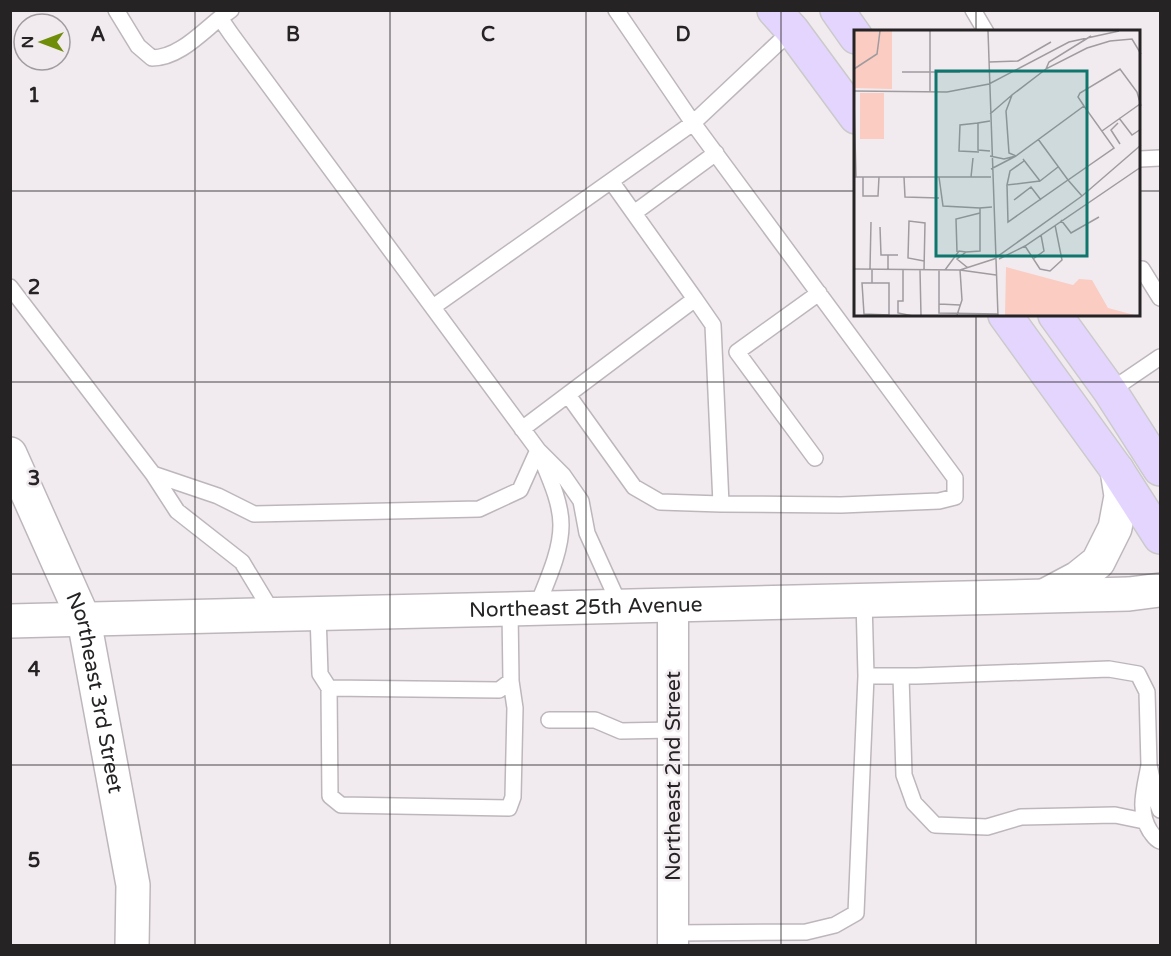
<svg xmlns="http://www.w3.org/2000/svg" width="1171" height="956" font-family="'Varela Round',sans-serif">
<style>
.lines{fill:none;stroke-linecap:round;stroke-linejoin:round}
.lane-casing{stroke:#bdb7bc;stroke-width:18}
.street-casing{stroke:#bdb7bc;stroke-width:33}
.secondary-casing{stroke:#bdb7bc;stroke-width:36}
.primary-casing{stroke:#cbcaca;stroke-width:36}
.lane{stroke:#fff;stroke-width:15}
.street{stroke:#fff;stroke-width:30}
.secondary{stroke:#fff;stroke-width:33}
.primary{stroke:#e4d5ff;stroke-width:33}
.grid{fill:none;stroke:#252324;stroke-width:1.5;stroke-opacity:0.55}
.labels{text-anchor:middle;stroke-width:5;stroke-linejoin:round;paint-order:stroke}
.street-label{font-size:21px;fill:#252324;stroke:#f1ebf0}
.inset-road{fill:none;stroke:#9f9b9e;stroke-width:1.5}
.view{fill:#0f766e;fill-opacity:0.15;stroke:#0f766e;stroke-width:3}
.inset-edge{fill:none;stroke:#252324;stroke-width:3}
.grid-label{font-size:20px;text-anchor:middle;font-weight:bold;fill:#252324;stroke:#f1ebf0;stroke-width:5;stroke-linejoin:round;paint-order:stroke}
</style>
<rect width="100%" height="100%" fill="#f1ebf0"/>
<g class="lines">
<defs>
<path id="lane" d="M116,10L138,46L152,58C178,58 200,34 220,18
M973,10L986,32
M1140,159L1160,158
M634,213L716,153
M1140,269H1142L1160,298
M10,287L153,474L218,496L254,514L479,509L520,490L538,450L231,34L220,18L231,10
M433,307L693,123L616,10
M1110,391L1160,357
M568,395L634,487L660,502L721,504L713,325L695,299
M522,429L695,299L611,181
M815,458L737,352L819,293
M153,474L177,511L242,562L274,615
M721,504L841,505L939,501L955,497V478L693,123L792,30
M864,600L866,676H917L1109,669L1138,674L1147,692L1149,765
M536,609C546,583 561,553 561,525C561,500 547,473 538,450L563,475L581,501L587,533L621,608
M318,614L320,674L329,688L499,690L511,681L510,610
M901,676L904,775L914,803L935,825L987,827L1021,817L1115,815L1144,821
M329,688L330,796L341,805L509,808L513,797L515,708L511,681
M549,720H595L621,731L673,730
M1160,810L1157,802L1149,765C1145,788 1137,811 1150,831C1154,836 1155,839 1160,841
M673,933L806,932L835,925L856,913L866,676"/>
<path id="street" d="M673,946V606"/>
<g id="secondary">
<path id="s1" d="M10,454L84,620L133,885L132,946"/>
<path d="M1046,595L1078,578L1098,562L1115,528L1121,496L1117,470"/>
<path id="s2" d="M10,621L1129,594L1160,590"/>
</g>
<path id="primary" d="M774,10L792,30L856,117
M837,10L856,37
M1005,315L1117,470L1160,537
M1055,315L1110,391L1160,469"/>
</defs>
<use href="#lane" class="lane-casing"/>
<use href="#street" class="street-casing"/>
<use href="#secondary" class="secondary-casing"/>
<use href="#primary" class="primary-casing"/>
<use href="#lane" class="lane"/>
<use href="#street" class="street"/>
<use href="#secondary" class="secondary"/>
<use href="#primary" class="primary"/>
</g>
<path class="grid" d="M195,10V946M390,10V946M586,10V946M781,10V946M976,10V32M10,191H856M1140,191H1160M976,315V946M10,382H1160M10,574H1160M10,765H1160"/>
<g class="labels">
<g class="street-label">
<text dy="7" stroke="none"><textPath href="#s2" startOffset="576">Northeast 25th Avenue</textPath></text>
<text dy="7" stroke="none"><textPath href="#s1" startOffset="255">Northeast 3rd Street</textPath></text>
<text transform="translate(673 776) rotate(-90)" y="7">Northeast 2nd Street</text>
</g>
</g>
<g transform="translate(854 30)">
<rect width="286" height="286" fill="#f1ebf0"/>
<path d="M0,1H38V59L0,58ZM6,63H30V109H6Z" fill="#faccc2"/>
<path d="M152,237L219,255L225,249L238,250L254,278L284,286H151Z" fill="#faccc2"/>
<path class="inset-road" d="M134,1L144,286M237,6L195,32L192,39L233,18L256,11L278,9L287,24M135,32L164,31L197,12M0,39L23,24L26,1M48,42H106M0,61L93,62L135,54L215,12L265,1M76,62V1M0,69L2,147M230,76L224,67L226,63L266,39L283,62L287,76M136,84L158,65M265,88L278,105L287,99M136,91L124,93V120L136,121M124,93L106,95L105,121L125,122M264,93L257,100L266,114M248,101L286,74M184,109L214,150L260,118L230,76L162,126L155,123L152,81L158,65L192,39M136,126L150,129L162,126L137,139M169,129L186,151L204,137M170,131L156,141L153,155L186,151M0,147H137M9,147V166H24L25,147M50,147L51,167L85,168M85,147L89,176L126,178M117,147L119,128M153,155L154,192L214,150L228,166M160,170L177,157L187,170M207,190L217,203L245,187M26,197L27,225H34M171,216L186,239L196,241L208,230L201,195M103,222L102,189L126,183M112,222L126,221V178L138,177M145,229L171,216L287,137M179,229L190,221L187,205M70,231L54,228L55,191L71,193L70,240M0,239L106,240L140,229L228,166L287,115M16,239L17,192M34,240V225H44M49,240V271H44V283L59,286M66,240L67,286M85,240V283L144,284M91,240L105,221L112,222L103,229L114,238M106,240L142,245M18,253H8L10,284L35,285V253H18V239M85,274L106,275M103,285L108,270L106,240"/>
<path class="view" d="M82,41H233V226H82Z"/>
<rect width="286" height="286" class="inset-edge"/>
</g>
<g class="grid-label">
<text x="98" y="41">A</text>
<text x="293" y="41">B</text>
<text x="488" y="41">C</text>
<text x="683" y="41">D</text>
<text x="34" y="102">1</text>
<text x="34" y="294">2</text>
<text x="34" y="485">3</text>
<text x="34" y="676">4</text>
<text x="34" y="867">5</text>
</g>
<rect width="1171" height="956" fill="none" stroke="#252324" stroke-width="24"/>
<g transform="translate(42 42) rotate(270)"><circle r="28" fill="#f1ebf0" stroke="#9f9b9e" stroke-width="1.5"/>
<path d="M0-4.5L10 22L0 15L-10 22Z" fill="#708d0a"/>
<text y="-9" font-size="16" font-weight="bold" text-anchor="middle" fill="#252324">N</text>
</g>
</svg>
